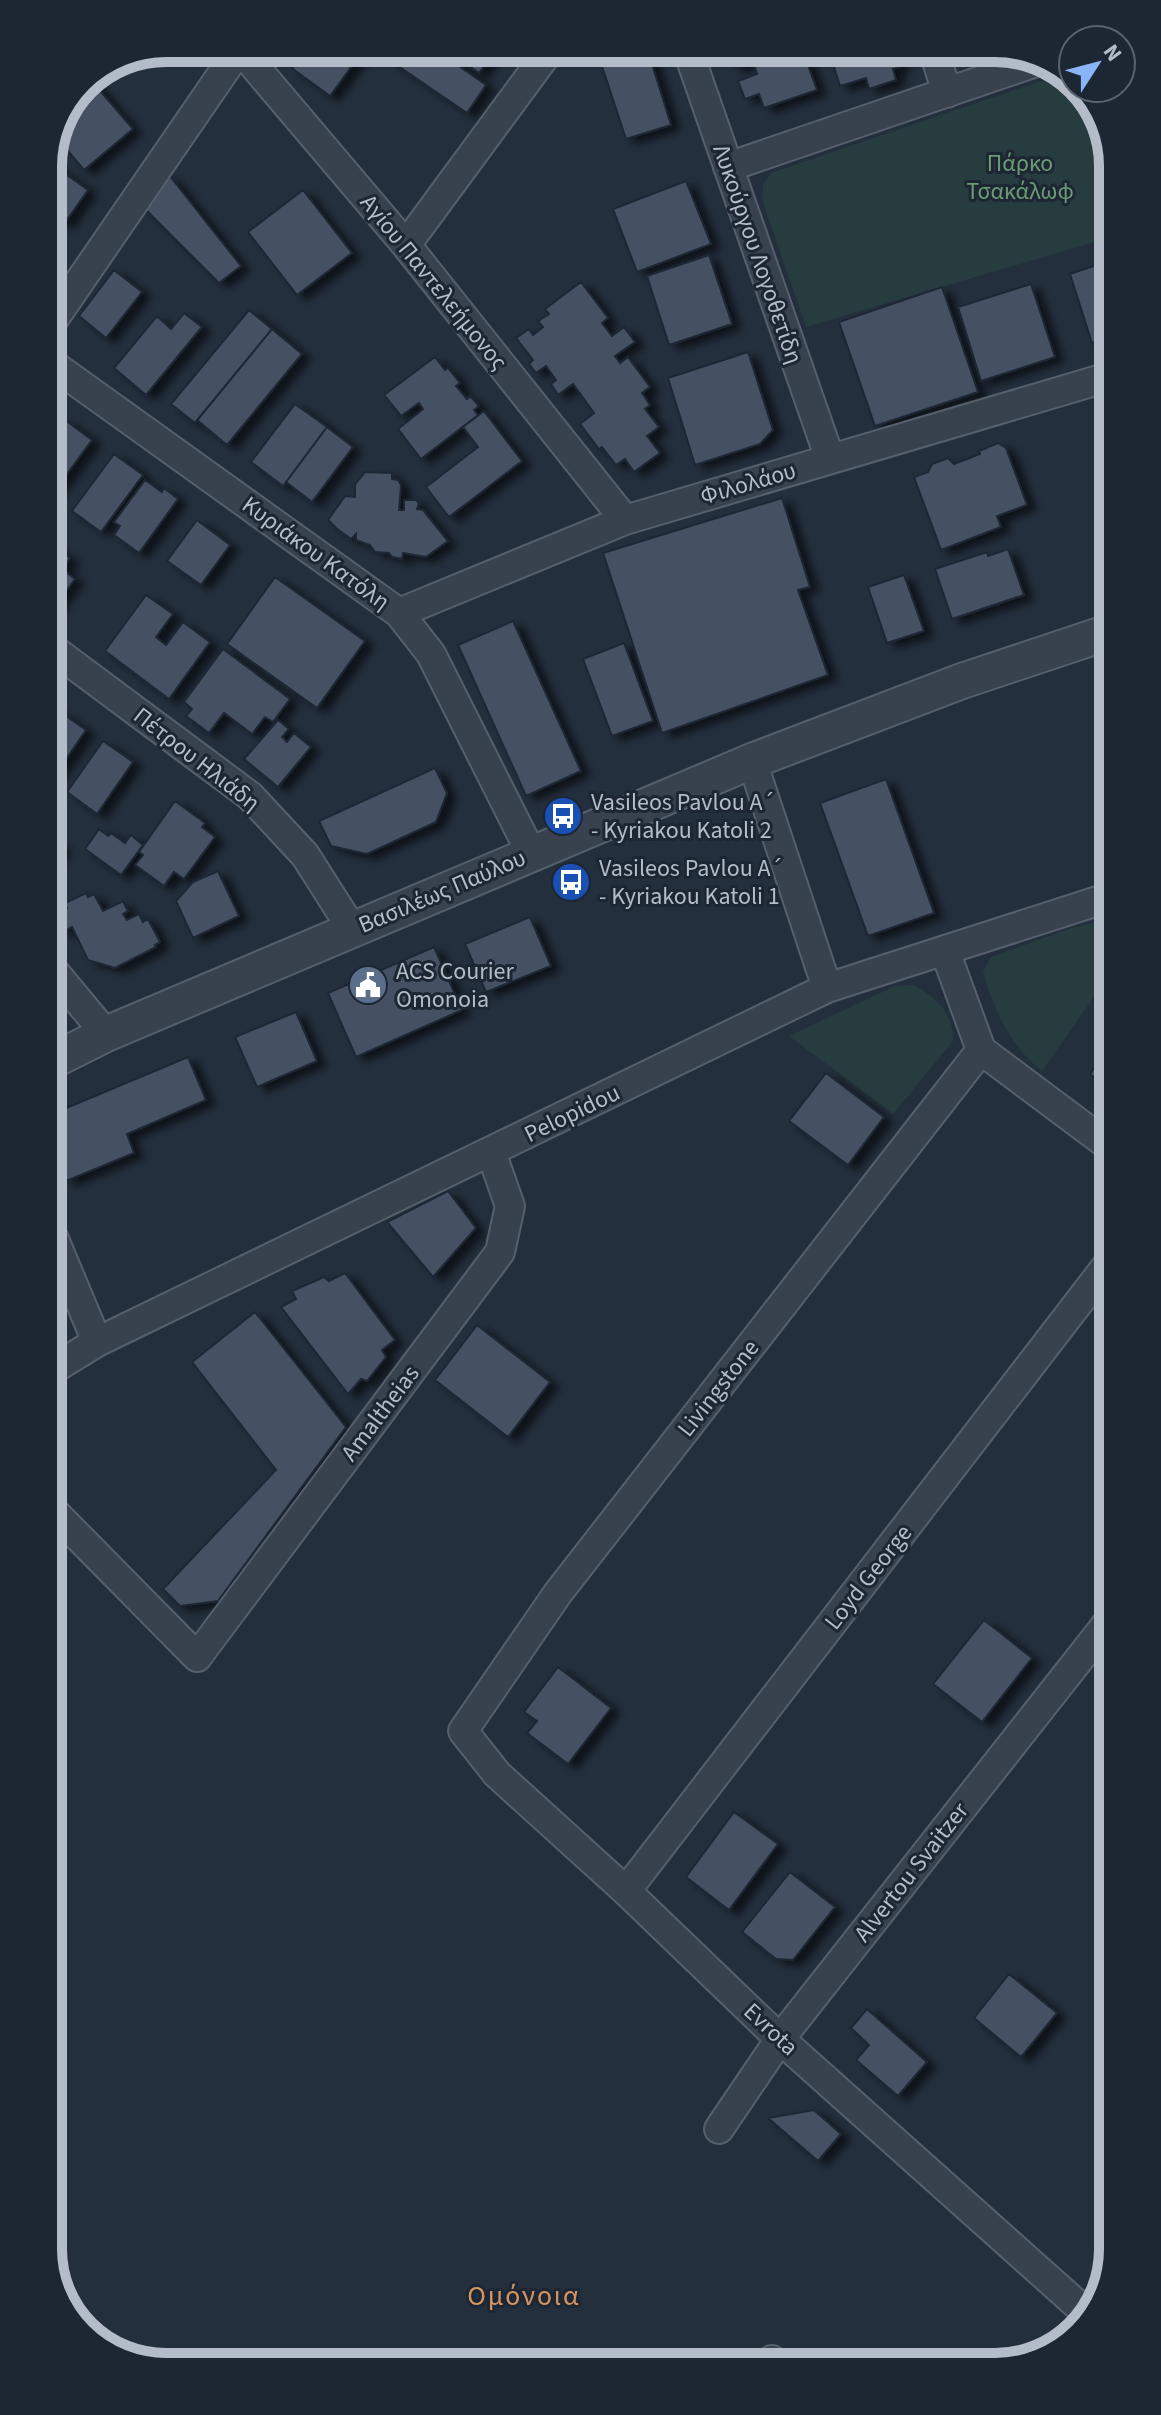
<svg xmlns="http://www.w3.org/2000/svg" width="1161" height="2415" font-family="'Source Sans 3',sans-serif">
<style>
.green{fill:#263c3f}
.building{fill:#455162;stroke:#1f2835;stroke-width:2;filter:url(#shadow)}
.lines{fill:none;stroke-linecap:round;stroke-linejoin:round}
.minor-casing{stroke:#565f6c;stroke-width:32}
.tertiary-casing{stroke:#565f6c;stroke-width:38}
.minor{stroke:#38414e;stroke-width:28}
.tertiary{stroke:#38414e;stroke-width:34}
.labels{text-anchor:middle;stroke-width:6;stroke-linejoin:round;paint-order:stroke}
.park-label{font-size:24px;fill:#6b9a76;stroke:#1d2633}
.street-label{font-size:24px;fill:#b4bcc9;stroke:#1d2633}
.poi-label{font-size:24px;fill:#b4bcc9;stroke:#1d2633;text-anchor:start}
.quarter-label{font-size:28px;letter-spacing:2px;fill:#d59563;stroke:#1d2633}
.rim{fill:none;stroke:#b4bcc9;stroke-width:10}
</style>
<defs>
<filter id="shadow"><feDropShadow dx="9" dy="5" stdDeviation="4" flood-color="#0009"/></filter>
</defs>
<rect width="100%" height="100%" fill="#242f3e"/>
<path class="green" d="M1067,72L1073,80V88H1079L1104,121L1105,239L806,327L762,199L763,185L771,173Z
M1108,921V977L1042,1071C1011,1048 993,1008 983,972L991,957L1074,927Z
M914,985C937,998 954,1013 953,1041L893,1114L789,1036L895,986Z"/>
<path class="building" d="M293,48H365L330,96L293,69Z
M391,48H433L486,85L467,113L385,57Z
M445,48H497L479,73Z
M596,48H647L671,125L626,139Z
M727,48H802L791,53L794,61L805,57L817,90L764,108L759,94L745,99L738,81L757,74L753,61L734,68Z
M837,48H894L900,67L893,69L896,80L869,89L866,78L840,86L829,51Z
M90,79L133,129L84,170L57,138L83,82Z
M49,162L88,190L64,224L48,213Z
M169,175L241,266L219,283L144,208Z
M686,181L711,244L637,272L613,209Z
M303,190L352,253L297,295L248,232Z
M709,255L732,324L669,345L647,276Z
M1105,262V339L1092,343L1070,274Z
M114,270L142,292L106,338L79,316Z
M581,282L608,318L602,323L612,336L624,327L635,342L615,356L620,363L628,357L650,387L642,393L650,405L645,409L659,427L647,436L660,453L634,472L625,459L616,465L602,447L599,449L580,424L594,413L573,384L558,395L551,384L556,380L546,366L536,373L529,364L533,360L516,338L529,329L533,335L543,327L538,321L549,314L545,309Z
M1031,284L1055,357L981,381L958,307Z
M942,287L978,392L875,426L839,322Z
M249,310L272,329L195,423L171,404Z
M184,313L202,327L146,395L114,368L157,316L171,329Z
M272,329L302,354L227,445L197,420Z
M748,352L773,430L760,444L695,465L668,378Z
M435,357L445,370L448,368L460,383L456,386L467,399L470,396L479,406L474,410L478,415L421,459L398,429L423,409L419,403L401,416L384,395Z
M295,404L327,427L283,486L251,462Z
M484,411L522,461L449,517L426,487L478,447L463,427Z
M49,416L61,425L65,420L92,440L50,497Z
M327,427L353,447L312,502L286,482Z
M998,443L1006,448L1027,505L997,516L1001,527L941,550L914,477L928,472L932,464L948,458L954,464L980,454L979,451Z
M114,454L143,475L101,532L72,511Z
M365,472L392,473V479L398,480L401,485L399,510H404V500H416L419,503L417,509L423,510L448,541L426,557L403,553L402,559L392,557L389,553L375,552L370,545L356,540V534L351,539L336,528L328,520L345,496L355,497V484Z
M145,480L162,492L164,488L178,499L139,553L114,535L120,526L114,522Z
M782,498L810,587L798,590L828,675L662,733L603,553Z
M197,520L230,545L201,585L167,561Z
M50,544L70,558L62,569L75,579L52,610L50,608Z
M1008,549L1024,595L952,619L935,569L987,552L988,556Z
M904,575L924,631L887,643L868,587Z
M275,577L365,641L317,708L227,644Z
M146,595L173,614L156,637L166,645L183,622L210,642L169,699L105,651Z
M513,621L581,771L526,796L458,645Z
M624,643L653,721L612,736L583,659Z
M223,649L290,699L273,722L265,717L252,734L224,713L209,733L186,716L192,709L184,702Z
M59,711L86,730L51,781L50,723Z
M278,720L289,729L282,737L287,742L294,733L311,747L278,787L244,759Z
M103,741L133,762L97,814L67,792Z
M435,768L447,793L436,822L367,854L331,846L319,821Z
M886,779L934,913L868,936L820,803Z
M175,801L205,823L202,827L215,837L184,879L174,872L164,886L135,865L143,855L139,852Z
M99,829L108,836L111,833L125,843L131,835L143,845L121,875L85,849Z
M51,839L62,847L51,861Z
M218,871L239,916L193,938L176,901L193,882Z
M86,893L88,897L94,894L103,911L123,901L128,911L123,914L127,920L139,914L143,922L148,919L160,942L155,945L156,947L115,968L88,960L72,927L63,932L54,914L67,908L65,903Z
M530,917L551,966L486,992L465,944Z
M434,947L462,1010L356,1057L328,993Z
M296,1012L317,1061L257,1087L235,1037Z
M1108,1050V1088L1090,1074Z
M188,1057L206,1100L127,1134L134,1153L66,1181L52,1148V1114Z
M826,1073L884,1117L848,1165L789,1121Z
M448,1191L476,1228L433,1277L387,1222Z
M345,1273L395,1340L382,1350L386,1357L367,1381L361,1379L348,1394L281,1307L296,1299L292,1291L324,1277L329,1281Z
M255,1312L346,1427L218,1601L180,1606L163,1589L276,1470L192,1362Z
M477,1325L550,1382L508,1437L435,1380Z
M984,1620L1032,1658L982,1722L933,1684Z
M558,1667L611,1708L568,1764L527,1733L537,1721L524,1712Z
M734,1812L778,1844L729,1910L686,1877Z
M790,1872L835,1907L793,1960L776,1959L742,1932Z
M1009,1974L1057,2013L1021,2057L974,2018Z
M867,2009L927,2062L898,2096L856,2060L869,2045L851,2028Z
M814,2110L841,2134L818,2161L768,2118Z"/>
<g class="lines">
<defs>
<path id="minor" d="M239,48L406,245L625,520
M687,48L830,459
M933,48L947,93
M728,167L1039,61
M406,245L551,48
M49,326L240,48
M49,362L399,613L431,654L531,853
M399,613L625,520L1105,378
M50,647L250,796L305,855L352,929
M752,761L827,988
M945,951L981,1050L1108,1145
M51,968L106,1034
M981,1050L558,1593L463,1731L497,1774L626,1891L780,2039L1091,2317
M53,1237L97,1342
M53,1369L97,1342L827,988L1107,898
M54,1512L197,1657L500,1252L510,1206L491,1152
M626,1891L1109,1263
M719,2129L780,2039L1110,1620
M772,2360L773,2361"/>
<path id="tertiary" d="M52,1061L106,1034L752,761L962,681L1106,633"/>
</defs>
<use href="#minor" class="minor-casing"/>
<use href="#tertiary" class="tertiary-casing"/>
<use href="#minor" class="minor"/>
<use href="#tertiary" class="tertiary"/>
</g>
<defs>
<symbol id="bus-disc" viewBox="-11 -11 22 22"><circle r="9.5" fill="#1a4fb4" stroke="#1d2633"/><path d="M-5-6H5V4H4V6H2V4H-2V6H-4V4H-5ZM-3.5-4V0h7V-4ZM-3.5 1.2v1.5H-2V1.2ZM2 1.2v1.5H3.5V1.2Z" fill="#fff"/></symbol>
<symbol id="civic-disc" viewBox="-11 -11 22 22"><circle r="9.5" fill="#5c6f8a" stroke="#1d2633"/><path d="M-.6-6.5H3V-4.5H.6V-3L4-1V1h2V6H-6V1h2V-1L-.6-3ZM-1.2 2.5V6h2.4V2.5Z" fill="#fff"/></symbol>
</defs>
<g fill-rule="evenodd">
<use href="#bus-disc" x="541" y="794" width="44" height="44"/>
<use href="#bus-disc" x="549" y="860" width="44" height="44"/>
<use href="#civic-disc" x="346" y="963" width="44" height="44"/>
</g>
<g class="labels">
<g class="park-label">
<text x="1020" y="171">Πάρκο<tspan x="1020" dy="28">Τσακάλωφ</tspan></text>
</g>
<g class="street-label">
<text transform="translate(758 254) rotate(71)" y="8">Λυκούργου Λογοθετίδη</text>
<text transform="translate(434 282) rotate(51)" y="8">Αγίου Παντελεήμονος</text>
<text transform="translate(748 483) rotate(-16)" y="8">Φιλολάου</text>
<text transform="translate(316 553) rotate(36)" y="8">Κυριάκου Κατόλη</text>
<text transform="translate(197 759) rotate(38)" y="8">Πέτρου Ηλιάδη</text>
<text transform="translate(442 891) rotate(-23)" y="8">Βασιλέως Παύλου</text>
<text transform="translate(572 1113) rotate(-26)" y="8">Pelopidou</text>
<text transform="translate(718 1388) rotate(-52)" y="8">Livingstone</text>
<text transform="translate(380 1413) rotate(-53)" y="8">Amaltheias</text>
<text transform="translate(868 1577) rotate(-52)" y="8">Loyd George</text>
<text transform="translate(911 1872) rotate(-52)" y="8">Alvertou Svaitzer</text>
<text transform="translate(771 2029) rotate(43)" y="8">Evrota</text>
</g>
<g class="poi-label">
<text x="591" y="810">Vasileos Pavlou A´<tspan x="591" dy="28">- Kyriakou Katoli 2</tspan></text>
<text x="599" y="876">Vasileos Pavlou A´<tspan x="599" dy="28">- Kyriakou Katoli 1</tspan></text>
<text x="396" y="979">ACS Courier<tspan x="396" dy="28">Omonoia</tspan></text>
</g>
<g class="quarter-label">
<text x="524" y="2305">Ομόνοια</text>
</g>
</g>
<path d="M0 0H1161V2415H0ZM166 62H995A104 104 0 0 1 1099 166V2249A104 104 0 0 1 995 2353H166A104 104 0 0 1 62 2249V166A104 104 0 0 1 166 62Z" fill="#1d2633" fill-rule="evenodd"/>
<path class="rim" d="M166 62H995A104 104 0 0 1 1099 166V2249A104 104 0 0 1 995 2353H166A104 104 0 0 1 62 2249V166A104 104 0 0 1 166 62Z"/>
<g transform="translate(1097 64) rotate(54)"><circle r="38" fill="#1d2633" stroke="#59626f" stroke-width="2"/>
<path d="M0-6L14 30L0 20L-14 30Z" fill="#8ab4f8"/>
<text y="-12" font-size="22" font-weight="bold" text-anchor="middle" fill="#b4bcc9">N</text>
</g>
</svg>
